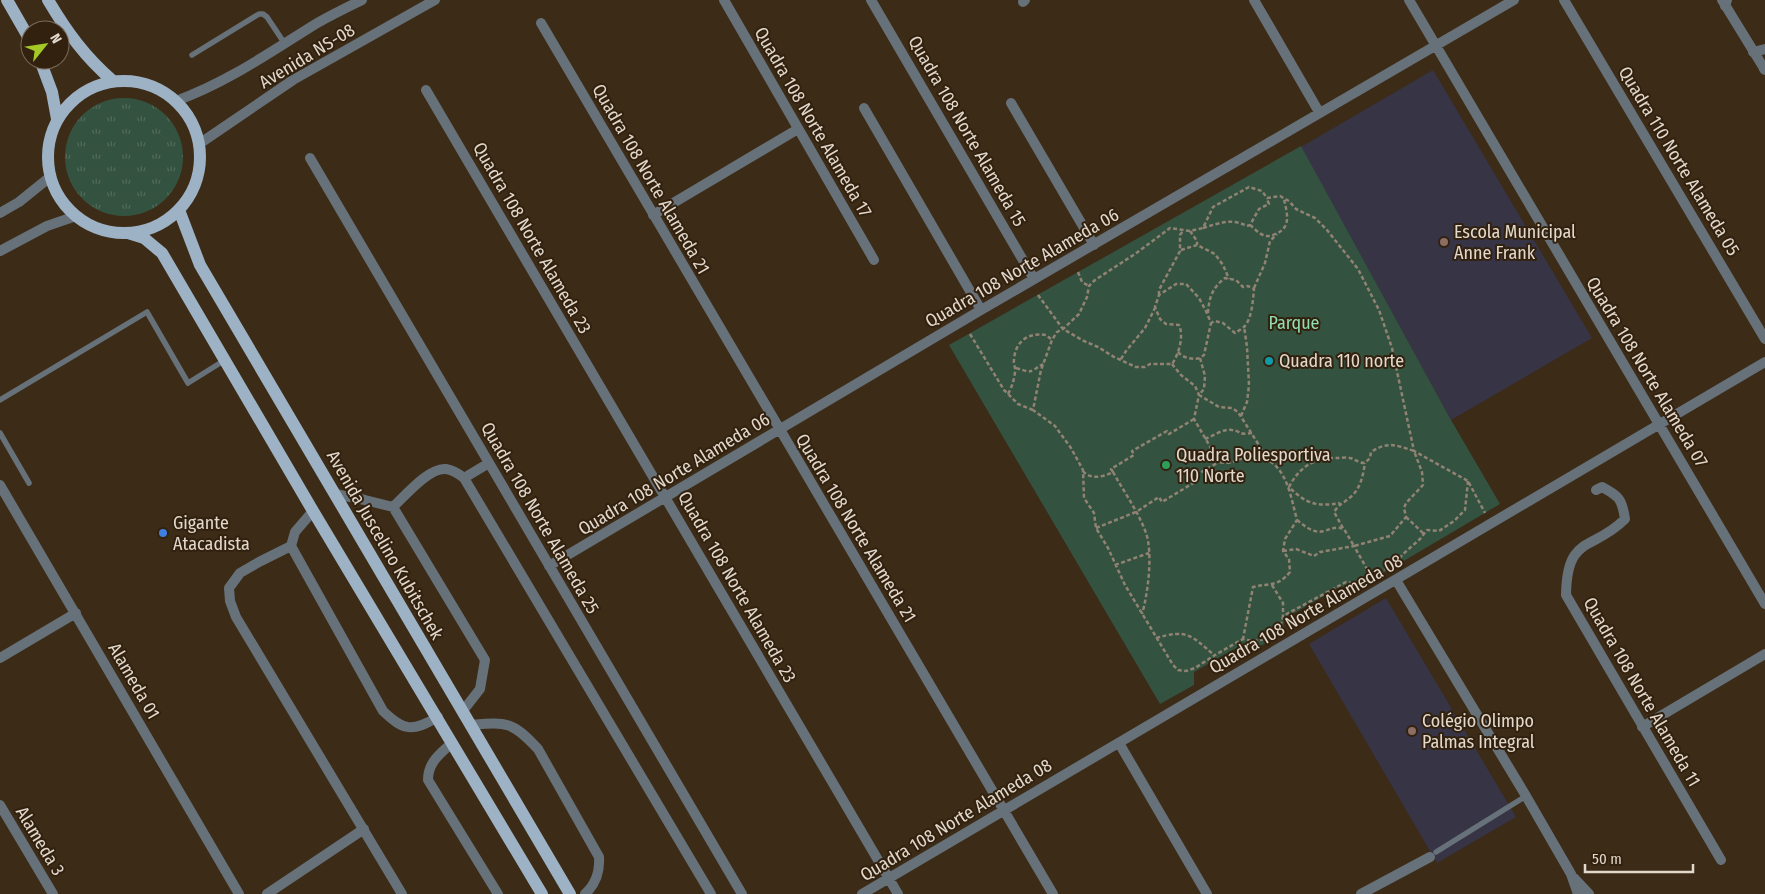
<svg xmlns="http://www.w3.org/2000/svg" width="1765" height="894" font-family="'Fira Sans Condensed',sans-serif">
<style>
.education{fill:#373445}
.grass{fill:url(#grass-tufts)}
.park{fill:#345240}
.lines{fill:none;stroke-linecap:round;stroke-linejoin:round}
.path{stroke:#908373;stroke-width:2.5;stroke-dasharray:4 2.5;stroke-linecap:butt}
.service{stroke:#677179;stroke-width:5.5}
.minor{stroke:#677179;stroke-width:10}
.tertiary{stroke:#677179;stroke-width:10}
.primary{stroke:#9db2c4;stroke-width:12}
.education-dot{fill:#8d6e63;stroke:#31210e;stroke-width:2}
.culture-dot{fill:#0f9aa8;stroke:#31210e;stroke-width:2}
.leisure-dot{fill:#2e9e5b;stroke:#31210e;stroke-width:2}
.shop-dot{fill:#3f7fe0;stroke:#31210e;stroke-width:2}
.labels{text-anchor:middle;stroke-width:4;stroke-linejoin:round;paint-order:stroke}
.street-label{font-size:18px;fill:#e2d8cc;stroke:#31210e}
.poi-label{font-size:18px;fill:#e2d8cc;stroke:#31210e;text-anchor:start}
.park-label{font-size:18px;fill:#90deb1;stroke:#31210e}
</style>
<defs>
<pattern id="grass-tufts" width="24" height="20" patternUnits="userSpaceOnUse" patternTransform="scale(1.25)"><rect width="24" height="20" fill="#345240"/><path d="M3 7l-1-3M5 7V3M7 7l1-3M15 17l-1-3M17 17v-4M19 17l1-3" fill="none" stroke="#516a5a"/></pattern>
</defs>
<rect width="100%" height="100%" fill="#3c2b17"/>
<path class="education" d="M1433,70L1592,338L1451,420L1301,147Z
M1386,598L1516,817L1437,863L1309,644Z"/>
<path class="grass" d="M65 157a59 59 0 1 1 118 0a59 59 0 1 1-118 0Z"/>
<path class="park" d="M1301,146L1451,420L1500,504L1353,591L1341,586L1284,619L1283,633L1255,649L1243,644L1194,672V685L1160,704L949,345Z"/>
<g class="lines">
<path class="path" d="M1250,225C1254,228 1258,233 1263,235C1267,237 1271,236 1275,234C1292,228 1287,213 1284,199
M1203,228C1219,223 1232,218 1247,226L1250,225L1259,209L1269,204L1267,199
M1190,231L1197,241V245
M1181,250L1197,245L1215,254L1223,265L1229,279
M1078,272L1082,282L1089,286
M1254,288L1265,263L1270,241L1277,234
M1038,295L1063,329L1084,341L1098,347L1114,357L1136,367H1145L1150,364H1172C1179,354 1184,336 1179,325L1166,324L1160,319L1155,307L1159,295L1176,284H1186L1199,298L1206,311L1211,323L1204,355L1200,358L1205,376L1204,389L1199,395L1219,407L1232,408L1238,412L1262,450L1263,458
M1159,295V290L1180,251V235L1183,231
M1208,313C1209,298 1212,288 1225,278L1236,280L1243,287L1248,286L1254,289C1253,300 1252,317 1245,326C1242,329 1238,331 1235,333L1223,323L1215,321L1211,323
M970,334L1004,390L1018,404L1033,410
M1178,352C1183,358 1193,360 1200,358
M1121,359L1126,351L1145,328L1155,308
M1172,364L1181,375L1195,386L1199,395L1194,419L1219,462C1235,465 1235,459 1248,457C1285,453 1290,494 1297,520L1285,539L1283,551L1289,559L1290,572C1278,587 1269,583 1253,587L1243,639
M1016,368C1033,373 1028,373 1043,364
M1008,394C1012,387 1014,380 1015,372C1016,367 1013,365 1014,360C1015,341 1029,332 1046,335L1052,340
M1241,416L1247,402L1249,385L1247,347L1244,326
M1205,439C1213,436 1224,428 1232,430C1243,432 1238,435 1252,433
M1083,471C1090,480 1104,477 1113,472L1111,469L1134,455L1132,451L1167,431L1169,434L1194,419
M1113,472C1124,492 1138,511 1146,533C1153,553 1148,594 1142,614
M1468,481L1465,510L1454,521L1439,531L1427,530L1420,539L1402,555L1397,563L1356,584L1346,582L1283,616C1280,637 1262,644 1243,639L1215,655L1195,668L1186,671L1178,670L1173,665L1125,585L1108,548L1096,528L1094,513L1084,498L1083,470L1071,448L1055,426L1033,410L1041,370L1052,340L1057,332L1063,329L1079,314L1087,297L1089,286L1095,280L1135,254L1170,228L1190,231L1203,228L1213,207L1249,187L1262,191L1267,198L1280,196L1289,201L1296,209L1315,218L1327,230L1358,269L1379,310L1392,348L1414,451L1468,481L1485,513
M1406,517L1424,534
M1297,520C1305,526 1313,534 1324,531C1332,529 1335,526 1344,529L1354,546L1390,536L1406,517L1404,508L1406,503L1423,485L1422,472L1414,451C1396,445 1388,441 1371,452L1370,458L1365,463C1358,463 1355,459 1350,458C1346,457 1341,458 1338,458C1315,457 1299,467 1289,487C1306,504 1317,507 1340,503
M1096,528L1136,512L1159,497L1162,502L1195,482L1193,477L1219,462
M1343,528L1334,512C1341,502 1340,506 1348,499C1360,491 1363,476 1365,463
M1283,551L1296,549L1314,556L1320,552L1354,546L1371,576
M1115,565L1149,553
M1272,585L1283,603V616
M1156,638C1187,629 1191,635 1214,655"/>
<path class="service" d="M192,55L259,14H263L267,17L285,44
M0,400L147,312L188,383L225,360
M0,433L29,483
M1436,852L1526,796"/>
<path class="minor" d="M724,0L874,260
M871,0L1034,279
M1254,0L1319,112
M1409,0L1765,604
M1564,0L1765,339
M1722,0L1765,70
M1023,2L1025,0
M541,23L1053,894
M426,90L898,894
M1011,103L1094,245
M864,108L981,310
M310,158L742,894
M653,215L798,129
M464,478L489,463
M0,485L239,894
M1596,490L1602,487C1619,496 1622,499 1625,519C1592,552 1567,534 1566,595L1721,860
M335,494L365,500L393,507L485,660L480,689L462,712
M393,507C405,496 429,467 446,469C453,470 459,474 464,478L711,894
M313,511L295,532L291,546L259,562L240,573L229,588L230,601L236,617L402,894
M291,546L383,711C404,731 412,732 438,717
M549,566L981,310L1514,0
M1396,580L1526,796L1571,874L1578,894
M0,658L76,613
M470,725C507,722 512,721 538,749L599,857C600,872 596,884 585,894
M1642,727L1765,654
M452,743C440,754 428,762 428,780L498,894
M1119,743L1207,894
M0,805L53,894
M1574,878L1589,894
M267,894L364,829
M862,894L1765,362
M1361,894L1430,857"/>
<path class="tertiary" d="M1725,6L1727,0
M1753,52L1765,49
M1764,69L1765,67
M176,101C226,83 269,53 314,25C329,16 346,8 362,0
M199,144L293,80L435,0
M0,213L19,202L50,177
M0,251L47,226L76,216"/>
<path class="primary" d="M7,0L30,40
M48,0C67,32 85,57 113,81
M40,60L52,92L57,119
M48 157a76 76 0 1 1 152 0a76 76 0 1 1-152 0Z
M179,210L200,265L570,894
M128,233L144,238L162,253L313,511L542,894"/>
</g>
<g class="education-dot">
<circle cx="1444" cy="242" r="5"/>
<circle cx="1412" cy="731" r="5"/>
</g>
<circle class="culture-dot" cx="1269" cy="361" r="5"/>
<circle class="leisure-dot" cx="1166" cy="465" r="5"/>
<circle class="shop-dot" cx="163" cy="533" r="5"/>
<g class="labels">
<g class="street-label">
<text transform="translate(307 56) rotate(-31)" y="6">Avenida NS-08</text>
<text transform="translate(813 122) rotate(60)" y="6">Quadra 108 Norte Alameda 17</text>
<text transform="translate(967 131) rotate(60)" y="6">Quadra 108 Norte Alameda 15</text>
<text transform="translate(1679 161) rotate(59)" y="6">Quadra 110 Norte Alameda 05</text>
<text transform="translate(651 179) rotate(60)" y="6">Quadra 108 Norte Alameda 21</text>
<text transform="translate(532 238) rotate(60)" y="6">Quadra 108 Norte Alameda 23</text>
<text transform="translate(1022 268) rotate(-30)" y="6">Quadra 108 Norte Alameda 06</text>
<text transform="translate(1647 372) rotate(59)" y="6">Quadra 108 Norte Alameda 07</text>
<text transform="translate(674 474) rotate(-31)" y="6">Quadra 108 Norte Alameda 06</text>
<text transform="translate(540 518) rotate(60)" y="6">Quadra 108 Norte Alameda 25</text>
<text transform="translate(856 528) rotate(59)" y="6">Quadra 108 Norte Alameda 21</text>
<text transform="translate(385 545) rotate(60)" y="6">Avenida Juscelino Kubitschek</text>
<text transform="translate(737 587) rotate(60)" y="6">Quadra 108 Norte Alameda 23</text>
<text transform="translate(1306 614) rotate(-30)" y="6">Quadra 108 Norte Alameda 08</text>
<text transform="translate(134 681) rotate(60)" y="6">Alameda 01</text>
<text transform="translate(1642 692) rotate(60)" y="6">Quadra 108 Norte Alameda 11</text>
<text transform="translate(956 820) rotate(-31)" y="6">Quadra 108 Norte Alameda 08</text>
<text transform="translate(40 841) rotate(59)" y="6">Alameda 3</text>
</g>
<g class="poi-label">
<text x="1454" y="238">Escola Municipal<tspan x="1454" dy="21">Anne Frank</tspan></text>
<text x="1279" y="367">Quadra 110 norte</text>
<text x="1176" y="461">Quadra Poliesportiva<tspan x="1176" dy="21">110 Norte</tspan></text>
<text x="173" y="529">Gigante<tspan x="173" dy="21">Atacadista</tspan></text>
<text x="1422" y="727">Colégio Olimpo<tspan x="1422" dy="21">Palmas Integral</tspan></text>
</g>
<g class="park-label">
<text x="1294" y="329">Parque</text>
</g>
</g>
<g transform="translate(45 45) rotate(60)"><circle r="24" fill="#31210e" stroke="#786a5a"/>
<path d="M0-4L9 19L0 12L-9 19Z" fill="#a4c825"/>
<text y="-8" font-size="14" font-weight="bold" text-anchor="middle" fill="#e2d8cc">N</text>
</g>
<path d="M1585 864v8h108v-8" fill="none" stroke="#e2d8cc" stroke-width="2.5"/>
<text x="1592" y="864" font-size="15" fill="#e2d8cc" stroke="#31210e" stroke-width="4" paint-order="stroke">50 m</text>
</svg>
